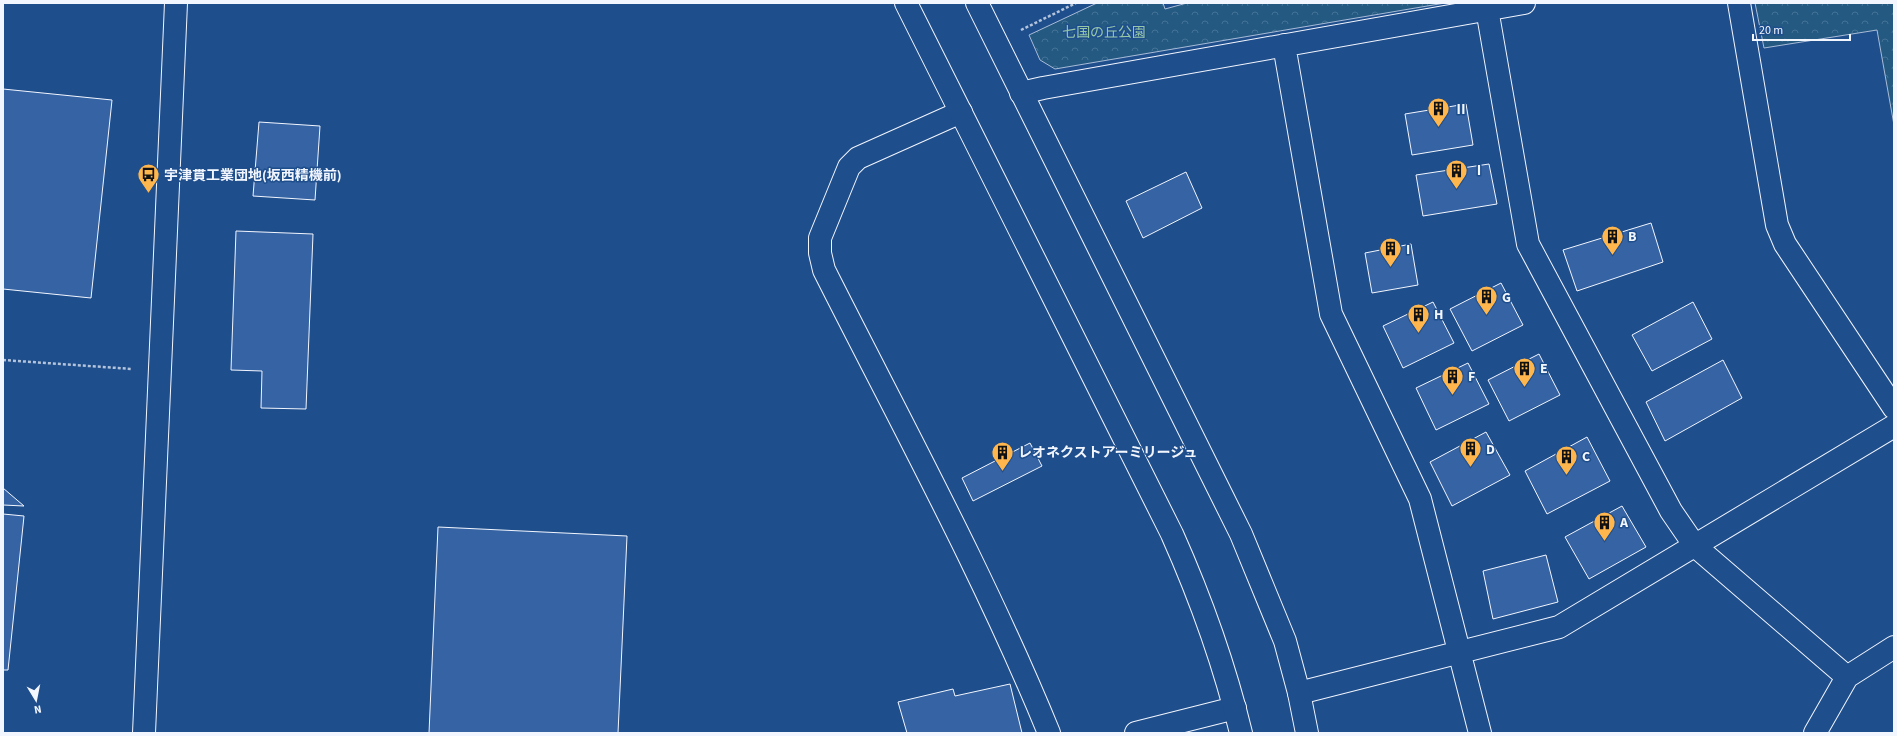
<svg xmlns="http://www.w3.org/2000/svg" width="1897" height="736" font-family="'Source Sans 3','Noto Sans JP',sans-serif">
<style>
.forest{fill:url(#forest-crowns);stroke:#a8bbd7}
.building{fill:#3563a3;stroke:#f2f6ff}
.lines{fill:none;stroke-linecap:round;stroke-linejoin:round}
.minor-casing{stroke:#f2f6ff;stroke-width:24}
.tertiary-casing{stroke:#f2f6ff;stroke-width:24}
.path{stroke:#b3c4dc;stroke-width:2.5;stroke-dasharray:3 2;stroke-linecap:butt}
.minor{stroke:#1f4e8c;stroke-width:22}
.tertiary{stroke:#1f4e8c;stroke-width:22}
.labels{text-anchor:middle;stroke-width:3;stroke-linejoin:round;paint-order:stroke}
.park-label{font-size:14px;fill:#97c8a6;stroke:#1f4e8c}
.poi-label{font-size:14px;font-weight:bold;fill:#f2f6ff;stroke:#1f4e8c;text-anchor:start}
</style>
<defs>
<pattern id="forest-crowns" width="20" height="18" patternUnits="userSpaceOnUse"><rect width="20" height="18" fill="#245a82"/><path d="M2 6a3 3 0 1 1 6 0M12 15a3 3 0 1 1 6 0" fill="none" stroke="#447295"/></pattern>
</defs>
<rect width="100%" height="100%" fill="#1f4e8c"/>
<path class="forest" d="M1097,3H1163L1165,9L1187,3H1445L1055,69L1040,60L1029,35Z
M1755,3H1894V125L1877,30L1764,48Z"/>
<path class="building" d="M3,89L112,100L91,298L3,289Z
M1466,104L1473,145L1412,155L1405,114Z
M259,122L320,126L315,200L253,196Z
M1489,164L1497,204L1423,216L1416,175Z
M1186,172L1202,208L1143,238L1126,201Z
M1651,223L1663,262L1577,291L1563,250Z
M236,231L313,234L306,409L261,408L262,371L231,370Z
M1411,244L1418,285L1372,293L1365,253Z
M1501,283L1523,325L1472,351L1450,309Z
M1433,302L1454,343L1403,368L1383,326Z
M1693,302L1712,339L1652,371L1632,335Z
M1539,354L1560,395L1509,421L1488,380Z
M1723,360L1742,398L1665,441L1646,402Z
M1468,363L1489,404L1436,430L1416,388Z
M1486,432L1510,475L1452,506L1430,462Z
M1587,437L1610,481L1547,514L1525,471Z
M1030,443L1042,466L973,501L962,478Z
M3,488L24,506L3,505Z
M1622,506L1646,547L1589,579L1565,537Z
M3,514L24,516L8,670H3Z
M438,527L627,536L618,733H429Z
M1546,555L1558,602L1493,619L1483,571Z
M1010,684L1022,733H907L898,702L953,689L955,696Z"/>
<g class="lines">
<defs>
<path id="minor" d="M1739,3L1777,225L1785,244L1894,408
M1487,9L1528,244L1671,511L1695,546L1847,677
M1284,45L1331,314L1420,499L1480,733
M1021,93L1043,88L1524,3
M961,112L858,158L849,167L820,238V253L824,270C901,423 984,574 1049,733
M1299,693L1559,627L1894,426
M1136,733L1235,708
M1815,733L1847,677L1894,647"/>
<path id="tertiary" d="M906,3L1172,534C1201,599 1224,663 1241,733
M977,3L1241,534L1285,641L1299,693L1307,733
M144,733L176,3"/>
</defs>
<use href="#minor" class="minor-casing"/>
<use href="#tertiary" class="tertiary-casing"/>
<path class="path" d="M1021,30L1076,3
M3,360L132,369"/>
<use href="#minor" class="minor"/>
<use href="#tertiary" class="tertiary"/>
</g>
<defs>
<symbol id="building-pin" viewBox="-11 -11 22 30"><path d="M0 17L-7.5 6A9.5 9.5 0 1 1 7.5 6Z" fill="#ffb74d" stroke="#1f4e8c"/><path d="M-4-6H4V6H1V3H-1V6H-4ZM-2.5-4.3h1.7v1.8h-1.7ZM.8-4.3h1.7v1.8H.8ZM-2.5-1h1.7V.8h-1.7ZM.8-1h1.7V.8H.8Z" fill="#111"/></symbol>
<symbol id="bus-pin" viewBox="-11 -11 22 30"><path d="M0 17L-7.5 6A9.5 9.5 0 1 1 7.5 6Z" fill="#ffb74d" stroke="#1f4e8c"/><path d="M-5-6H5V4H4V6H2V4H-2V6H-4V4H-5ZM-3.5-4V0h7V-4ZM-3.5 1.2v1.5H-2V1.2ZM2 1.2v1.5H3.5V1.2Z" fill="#111"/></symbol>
</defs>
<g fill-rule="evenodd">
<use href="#building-pin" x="1426" y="96" width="25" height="34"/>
<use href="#building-pin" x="1444" y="158" width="25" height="34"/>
<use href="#bus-pin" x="136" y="162" width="25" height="34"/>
<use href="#building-pin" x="1600" y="224" width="25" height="34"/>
<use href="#building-pin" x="1378" y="236" width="25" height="34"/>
<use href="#building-pin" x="1474" y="284" width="25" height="34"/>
<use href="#building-pin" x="1406" y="302" width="25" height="34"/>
<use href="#building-pin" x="1512" y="356" width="25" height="34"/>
<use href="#building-pin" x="1440" y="364" width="25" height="34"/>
<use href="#building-pin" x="1458" y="436" width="25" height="34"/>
<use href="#building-pin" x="990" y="440" width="25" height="34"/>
<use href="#building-pin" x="1554" y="444" width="25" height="34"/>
<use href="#building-pin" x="1592" y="510" width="25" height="34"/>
</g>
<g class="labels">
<g class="park-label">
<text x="1104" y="37">七国の丘公園</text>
</g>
<g class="poi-label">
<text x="1454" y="114">Ⅱ</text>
<text x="1472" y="175">Ⅰ</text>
<text x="164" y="180">宇津貫工業団地(坂西精機前)</text>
<text x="1628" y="241">B</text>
<text x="1406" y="254">I</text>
<text x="1502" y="302">G</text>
<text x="1434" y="319">H</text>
<text x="1540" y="373">E</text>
<text x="1468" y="381">F</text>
<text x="1486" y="454">D</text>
<text x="1018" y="457">レオネクストアーミリージュ</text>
<text x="1582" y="461">C</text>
<text x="1620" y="527">A</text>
</g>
</g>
<rect width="1897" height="736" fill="none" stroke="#f2f6ff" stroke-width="8"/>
<g transform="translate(36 700) rotate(170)" stroke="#1f4e8c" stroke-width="3" paint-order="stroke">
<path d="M0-3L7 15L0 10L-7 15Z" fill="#f2f6ff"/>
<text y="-6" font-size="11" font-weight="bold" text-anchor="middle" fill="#f2f6ff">N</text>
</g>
<path d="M1753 34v6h97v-6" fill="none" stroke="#f2f6ff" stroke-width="2"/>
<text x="1759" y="34" font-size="12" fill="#f2f6ff" stroke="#1f4e8c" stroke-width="3" paint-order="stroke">20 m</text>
</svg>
